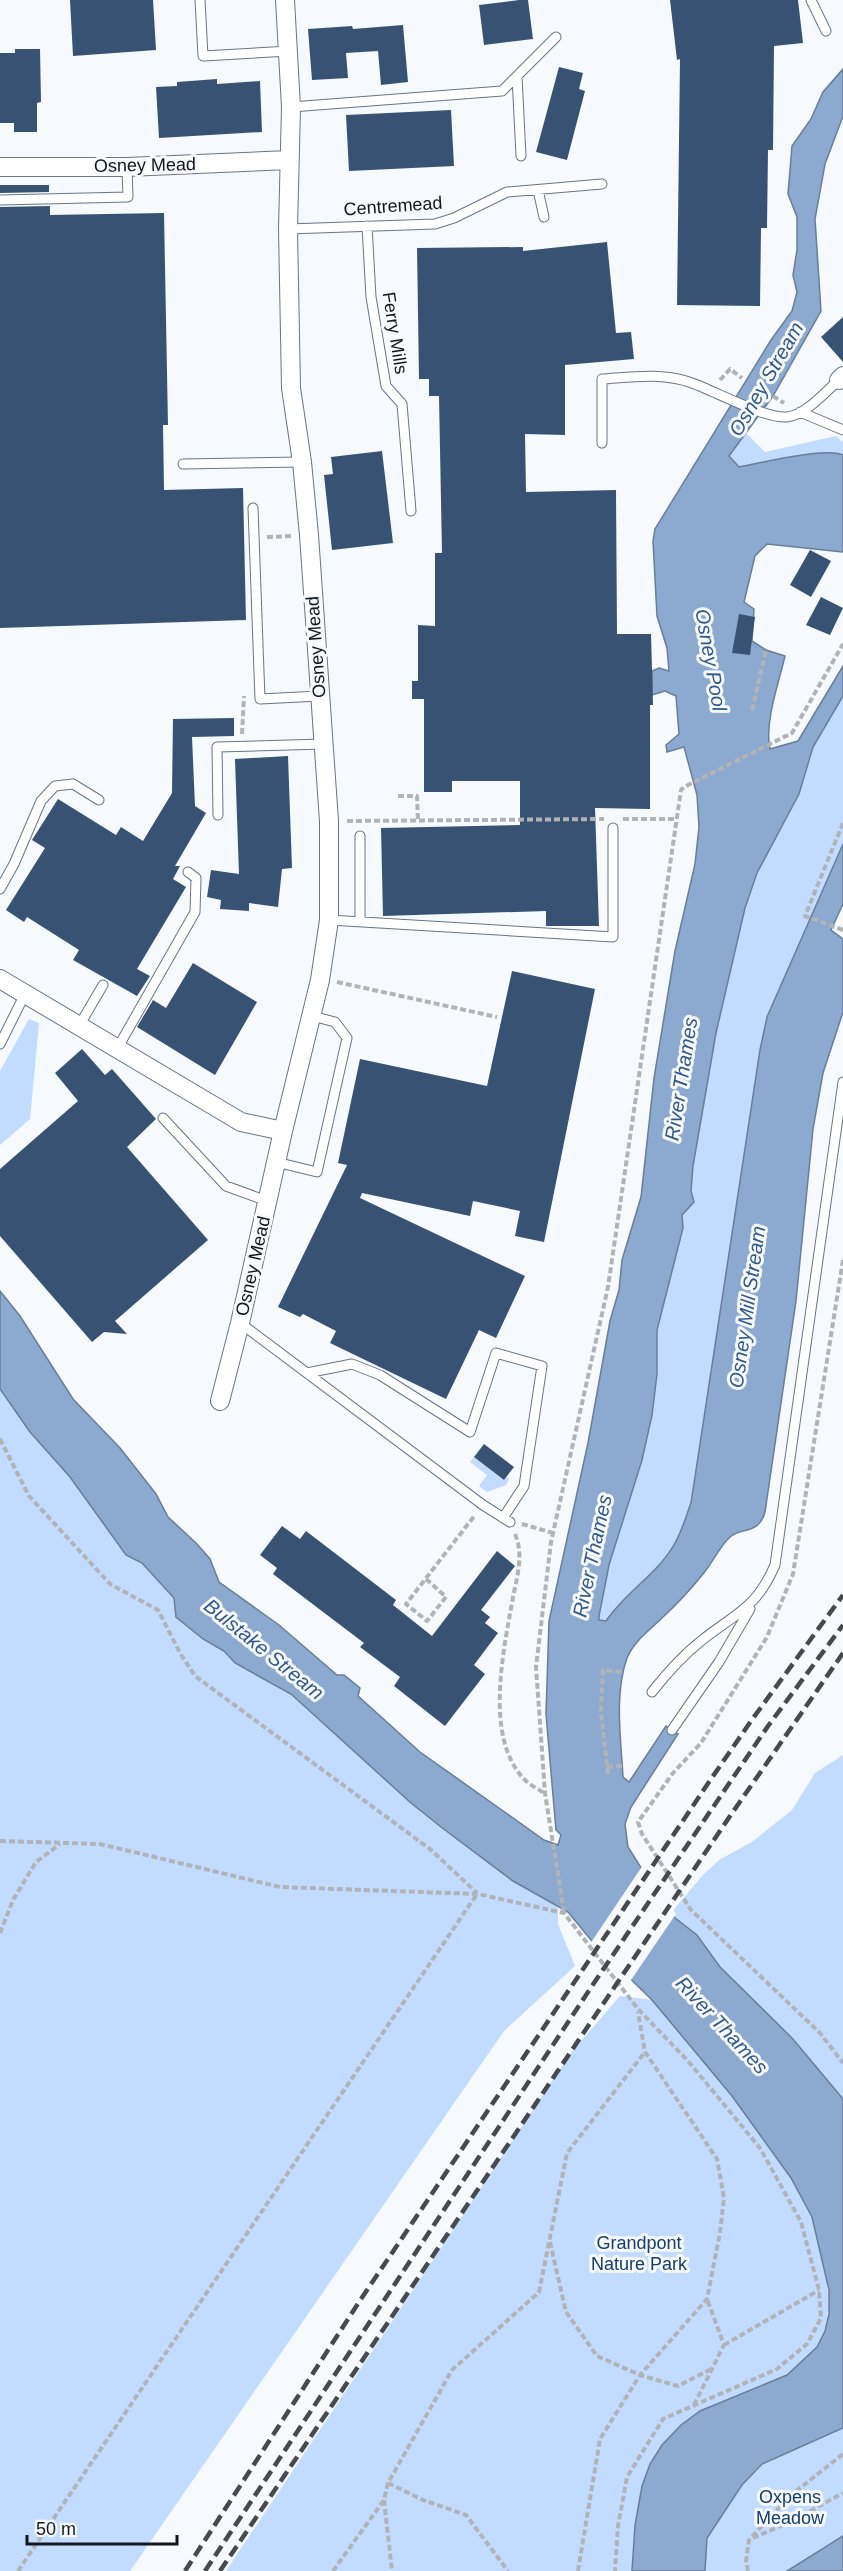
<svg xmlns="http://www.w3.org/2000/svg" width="843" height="2571" font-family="Helvetica,sans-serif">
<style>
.green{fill:#c1dcff}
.water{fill:#8ca9cf;stroke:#687e9a;stroke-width:1.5}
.pier{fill:#f6f9fd}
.building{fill:#385274}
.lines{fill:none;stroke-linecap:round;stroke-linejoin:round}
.service-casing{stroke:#687587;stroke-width:11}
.minor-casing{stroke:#687587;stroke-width:20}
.path{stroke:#b0b4b9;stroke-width:4;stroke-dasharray:6 3;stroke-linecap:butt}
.service{stroke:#fff;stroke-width:9}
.minor{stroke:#fff;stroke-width:18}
.rail{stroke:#464a50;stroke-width:4.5;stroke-dasharray:12 6;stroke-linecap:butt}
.labels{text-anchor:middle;stroke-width:6;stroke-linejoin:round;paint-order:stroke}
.street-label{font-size:18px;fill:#13181f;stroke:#f6f9fd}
.park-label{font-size:18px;fill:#143c6c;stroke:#f6f9fd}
.water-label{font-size:20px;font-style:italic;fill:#30588a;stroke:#f6f9fd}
</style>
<rect width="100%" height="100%" fill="#f6f9fd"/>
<path class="green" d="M746,433L765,452L836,436L843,442V455C825,447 760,463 739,467L729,457Z
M843,696V844L767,1017L760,1050L691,1503C686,1516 682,1531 675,1543C657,1574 625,1593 606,1622L599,1620V1616L609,1565L642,1460L652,1415L657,1374V1330L683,1228L682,1215L694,1202L691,1191L693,1166L716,1033L745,908L757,873L799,794L813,747Z
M29,1019L39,1023L30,1119L0,1145V1071Z
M0,1389L30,1432L70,1477L126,1555L142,1563L175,1598L176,1617L203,1639L224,1651L235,1663L291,1694L411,1803L476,1852L558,1908V1924L575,1966L504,2031L130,2571H0Z
M474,1457L504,1480L507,1477L509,1479L506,1485L487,1492L479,1486L487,1475L470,1462Z
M843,1755V2099L792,2038L720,1967L697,1935L670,1914L703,1875L719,1860L752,1842L792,1810L815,1773Z
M620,1996L652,2000C693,2049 736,2097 772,2150C787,2171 802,2193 812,2217C818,2233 821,2250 824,2266C837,2328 822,2361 763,2386L635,2525L632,2571H226L570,2054Z
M843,2428V2536L787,2571H705L707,2538L742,2485L762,2464Z"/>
<path class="water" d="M843,69V116L825,164L815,219L821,311L773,396L729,456L739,467C760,463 825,447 843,455V552L767,544L755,556L744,602L754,609L752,641L766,650L785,656C779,682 764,723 770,749L798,741L843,666V696L813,747L799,794L757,873L745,908L716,1033L693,1166L691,1191L694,1202L682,1215L683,1228L657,1330V1374L652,1415L642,1460L609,1565L599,1616V1620L606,1621C625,1592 658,1574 675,1543C682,1531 686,1516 691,1503L760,1050L767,1017L843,844V904L831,930L843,939V1012L823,1073L813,1129L796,1301L765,1512C759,1536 738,1526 727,1540C718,1550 712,1563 703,1574C691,1589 677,1604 663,1617C650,1630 634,1641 627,1658C614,1695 621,1739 623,1777L629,1782L666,1726L678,1734L631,1807L625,1824L628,1847L670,1914L697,1935L720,1967L792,2038L843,2099V2428L762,2464L742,2485L707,2538L705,2571H632L635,2525L642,2486L650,2464L662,2445L681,2425L700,2411L787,2375L817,2347L825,2331L829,2314V2290L812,2217L791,2178L732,2096L652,2000L591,1940L568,1912L513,1881L441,1827L411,1803L291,1694L235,1663L224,1651L203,1639L176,1617L174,1598L142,1563L126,1555L70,1477L30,1432L0,1389V1291L20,1316L73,1399L120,1448L156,1494L168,1517L197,1544L210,1559L219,1582L279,1625L337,1675H344L360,1688L358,1696L420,1752L544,1840L558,1845L561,1835L556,1830L546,1714L549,1621L588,1443L610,1321L619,1290L622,1260L641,1197L654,1078L675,951L695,864L699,827L697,795L684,747L667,752L666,745L679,734L676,696L665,691L652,695V671L659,668L669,671L667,648L657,616L653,541L655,529L771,340L792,311L797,292L793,275L797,250V217L788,194L792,146L811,119L823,92Z
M843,2536V2571H787Z"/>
<path class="pier" d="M643,1865L676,1914L629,1983L590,1944Z"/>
<path class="building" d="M70,0H153L156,50L73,56Z
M519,0H528L533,39L484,45L479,5Z
M670,0H798L803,43L774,46L773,150H768L767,228H761L760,306L677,305L680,59L677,60Z
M403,25L408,82L381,85L378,51L346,53L348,78L312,80L308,29L352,26L353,29Z
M15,49H40L41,102L37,103V132H14V123H0V53H15Z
M559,67L583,73L579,89L585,91L567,160L536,152Z
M217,79V84L260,81L262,132L159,138L156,87L177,86V82Z
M451,110L454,166L349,171L346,115Z
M0,185H49V192L0,193Z
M50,206V215L164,213L168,425H163L164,490L243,488L246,620L0,628V207Z
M607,242L616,333L631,332L634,359L565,365V435L525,434L526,492L616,490L617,634H651L653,705H650V809L595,808L599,926H546V911L383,916L381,828L520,825V781H452V792H424V699H412V681H418V625L435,626V553H442L439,396H429V379H419L417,248L523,247V251Z
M843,317V362L821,337Z
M382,451L393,543L332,550L324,475L333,474L331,457Z
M810,550L831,561L811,597L790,585Z
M821,597L843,608L830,635L806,625Z
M739,614L755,617L750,655L732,653Z
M234,718V736L192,737L195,806L206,813L175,866H180L173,879L186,887L137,969L150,976L137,996L73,960L79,950L27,917L24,922L6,910L45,848L32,840L58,799L116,835L121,827L143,841L172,793L173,719Z
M288,756L292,868L282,869L278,907L249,903V911L220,909L221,900L207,897L211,870L239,874L235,759Z
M193,963L257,1002L215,1075L137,1027L153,1000L166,1008Z
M512,971L595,989L544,1242L515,1236L520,1211L473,1201L470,1216L362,1193L360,1198L525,1276L496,1338L479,1330L446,1399L330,1343L336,1331L303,1314L300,1317L278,1307L347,1165L338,1163L360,1059L487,1086Z
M82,1049L105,1075L112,1069L156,1119L127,1147L208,1240L115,1321L127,1334L104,1332L92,1342L0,1236V1169L78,1101L55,1073Z
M484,1444L514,1467L504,1480L474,1457Z
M282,1526L300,1539L306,1531L396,1600L393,1605L432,1636L497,1551L515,1566L481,1610L490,1617L485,1623L498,1633L474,1665L485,1674L445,1726L394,1686L400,1677L360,1647L364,1643L273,1574L277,1568L260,1555Z"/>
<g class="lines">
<defs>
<path id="service" d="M200,0L203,56L289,51
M811,0L826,31
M517,76L521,156
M291,107L502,91L556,37
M538,190L544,217
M0,200L128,197L127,167
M367,226L371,297L386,386L402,404L411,511
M288,229L435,224L454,218L507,192L602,184
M800,412L843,430
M602,443V379C632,377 663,372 692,383C715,391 765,419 787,417C806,415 825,392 839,380
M183,464L302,462
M253,508L260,699L319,696
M218,815L217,747L324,744
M360,836V921
M0,889L14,864L41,801L55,786L73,784L99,800
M329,920L613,937V828
M79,1026L103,985
M0,1044L25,994
M117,1049L195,912L196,878L188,872
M163,1118L226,1186L267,1201
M276,1162L317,1172L347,1038L335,1022L312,1016
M240,1323L483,1505L510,1522
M307,1373L352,1364L380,1375L470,1432L496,1353L542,1366L524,1486L503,1518
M652,1692C667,1673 682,1656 701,1641C736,1613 756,1609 775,1565L843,1082
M672,1730L719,1662L750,1609"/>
<path id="minor" d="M0,167H127L289,160
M839,380L843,376
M0,979L241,1122L283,1131
M220,1401L240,1323L283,1131L320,980L329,920V821L309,535L302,462L291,388L288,229L291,107L285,0"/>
</defs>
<use href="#service" class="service-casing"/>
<use href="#minor" class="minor-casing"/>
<path class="path" d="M720,380L730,369L742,378
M773,396L784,403
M267,537L292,536
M752,710L766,650
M242,734L244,696
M398,796H417L418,821
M623,819H677
M347,821L604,819
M843,823L805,916L843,930
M337,982L497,1017
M843,1260L793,1574L767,1637L701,1743L673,1773L638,1822L642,1834L691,1910L820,2033L843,2063
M0,1439L29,1496L110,1584L158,1610L180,1653L195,1676L430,1849L477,1893
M522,1524L553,1533
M515,1534C524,1554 517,1577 513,1597C504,1649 483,1738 525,1780C530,1785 538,1789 544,1793
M426,1579L446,1597L427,1621L406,1604L475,1515
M607,1767L622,1766
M608,1774L601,1712L603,1670L623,1672
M0,1841L100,1844L280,1887L478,1894L564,1913L638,2009L688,2061L760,2148L801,2222L819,2290L821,2318L807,2344L777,2369L663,2419L627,2477L618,2526L615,2571
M564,1912L545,1793L536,1667L551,1542L608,1287L681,790L684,787L792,733L843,644
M0,1933L13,1900L36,1862L60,1844
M550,2242L566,2312L597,2356L640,2375L678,2386L713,2368
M724,2345L819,2290
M694,2405L724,2345L707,2299
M388,2483L423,2500L466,2515L508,2571
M384,2500L392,2571
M753,2538L792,2521L843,2493
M18,2571L477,1894
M333,2571L384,2500L388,2483L452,2370L539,2292L567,2153L645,2052
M578,2571L600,2439L640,2375L707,2299L720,2233L724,2198L717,2159L645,2052L638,2012
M748,2571L746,2561L749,2540L790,2496L843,2454"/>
<use href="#service" class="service"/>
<use href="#minor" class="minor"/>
<path class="rail" d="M185,2571L361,2299L709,1782L751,1721L843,1595
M205,2571L596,1980L768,1726L843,1625
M220,2571L728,1819L843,1653"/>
</g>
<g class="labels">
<g class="street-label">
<text transform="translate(145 165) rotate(-1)" y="6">Osney Mead</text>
<text transform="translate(393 206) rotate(-4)" y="6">Centremead</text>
<text transform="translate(395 333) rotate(81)" y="6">Ferry Mills</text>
<text transform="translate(316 647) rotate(-94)" y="6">Osney Mead</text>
<text transform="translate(253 1266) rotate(-77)" y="6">Osney Mead</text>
</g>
<g class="park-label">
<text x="639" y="2249">Grandpont<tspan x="639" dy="21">Nature Park</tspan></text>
<text x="790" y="2503">Oxpens<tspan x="790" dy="21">Meadow</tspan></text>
</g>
<g class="water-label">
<text transform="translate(766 379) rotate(-60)" y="7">Osney Stream</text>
<text transform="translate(711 660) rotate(80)" y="7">Osney Pool</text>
<text transform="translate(681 1079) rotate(-81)" y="7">River Thames</text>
<text transform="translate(747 1307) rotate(-82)" y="7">Osney Mill Stream</text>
<text transform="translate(592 1556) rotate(-78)" y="7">River Thames</text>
<text transform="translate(264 1649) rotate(39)" y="7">Bulstake Stream</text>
<text transform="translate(722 2025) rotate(47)" y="7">River Thames</text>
</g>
</g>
<path d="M27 2535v9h150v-9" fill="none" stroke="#13181f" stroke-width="3"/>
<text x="36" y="2535" font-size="18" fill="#13181f" stroke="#f6f9fd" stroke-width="4.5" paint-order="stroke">50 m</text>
</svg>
